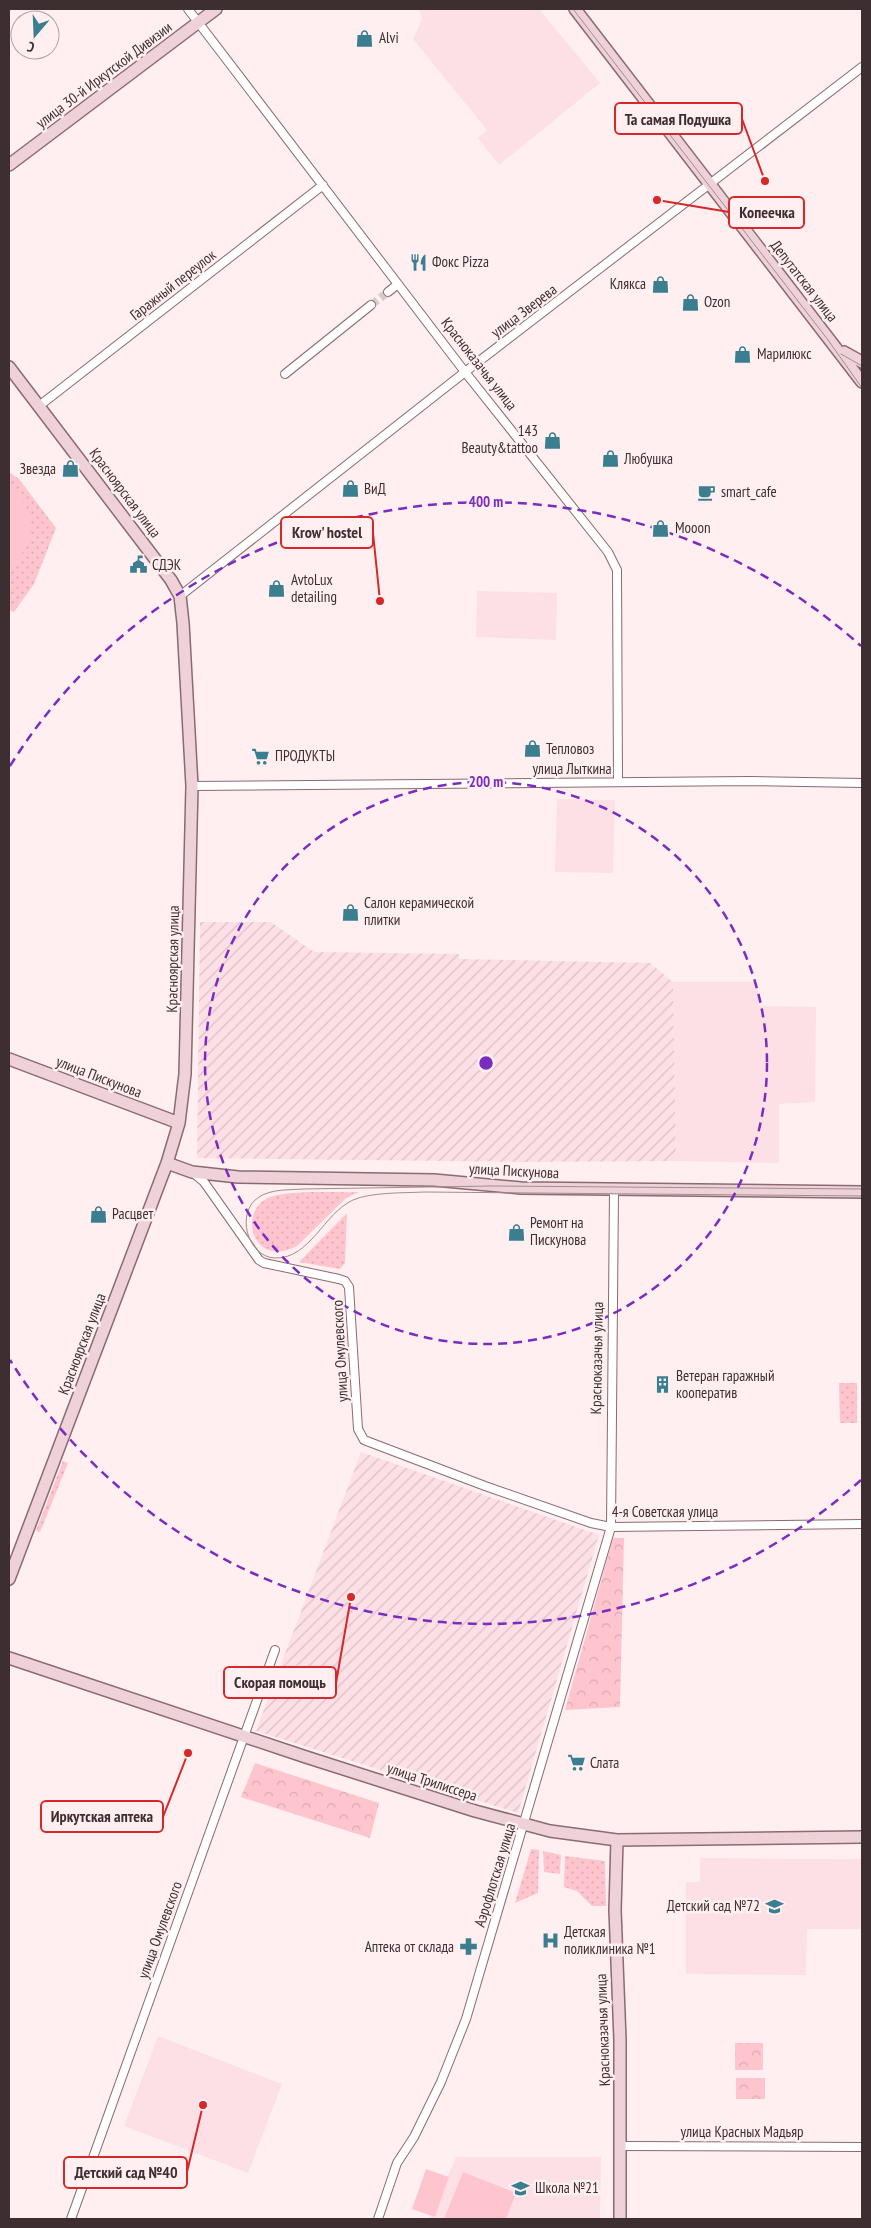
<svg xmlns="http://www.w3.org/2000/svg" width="871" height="2228" font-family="'PT Sans Narrow',sans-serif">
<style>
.built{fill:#fde0e5}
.industrial{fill:url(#industrial-furrows)}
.grass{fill:url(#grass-dots)}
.park{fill:url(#park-crowns)}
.pitch{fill:#fec5cf}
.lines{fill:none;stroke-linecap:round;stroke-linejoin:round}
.street-tunnel{stroke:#d8c9cb;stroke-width:8;stroke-dasharray:8 4;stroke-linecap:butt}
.street-casing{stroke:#8b6a70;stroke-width:10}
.secondary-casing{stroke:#8b6a70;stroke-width:14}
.street{stroke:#fff;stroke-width:8}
.secondary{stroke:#efd2d9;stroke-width:11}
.tram{stroke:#9d8e90;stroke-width:1}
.ring{fill:none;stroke:#7b2cbf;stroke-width:2.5;stroke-dasharray:9 6}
.labels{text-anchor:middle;stroke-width:5;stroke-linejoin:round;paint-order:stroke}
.poi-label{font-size:15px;fill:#3d2f31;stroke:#ffeff1;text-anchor:start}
.street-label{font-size:15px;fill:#3d2f31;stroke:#ffeff1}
.centre{fill:#7b2cbf;stroke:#ffeff1;stroke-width:2.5}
.ring-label{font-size:15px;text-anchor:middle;font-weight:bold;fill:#7b2cbf;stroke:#ffeff1;stroke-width:5;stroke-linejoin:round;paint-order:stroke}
.leader{fill:none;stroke:#d62828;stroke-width:2}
.callout-dot{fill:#d62828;stroke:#ffeff1;stroke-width:2}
.callout{fill:#ffeff1;stroke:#d62828;stroke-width:2}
.callout-label{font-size:16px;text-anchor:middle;font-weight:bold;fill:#3d2f31}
</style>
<defs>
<pattern id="industrial-furrows" width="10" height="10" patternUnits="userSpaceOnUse" patternTransform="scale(1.25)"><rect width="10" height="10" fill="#fde0e5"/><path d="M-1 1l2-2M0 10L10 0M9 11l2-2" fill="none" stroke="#dac0c5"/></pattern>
<pattern id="grass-dots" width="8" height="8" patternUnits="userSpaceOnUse" patternTransform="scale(1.25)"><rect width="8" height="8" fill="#fec5cf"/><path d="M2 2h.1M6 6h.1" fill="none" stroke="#dbaab2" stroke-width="1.8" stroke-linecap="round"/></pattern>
<pattern id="park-crowns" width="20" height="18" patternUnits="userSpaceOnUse" patternTransform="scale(1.25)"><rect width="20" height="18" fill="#fec5cf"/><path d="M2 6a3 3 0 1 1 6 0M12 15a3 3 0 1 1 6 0" fill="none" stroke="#dbaab2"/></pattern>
</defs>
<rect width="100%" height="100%" fill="#ffeff1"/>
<path class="built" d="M419,9H539L600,83L499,165L478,138L487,130L413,39L422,19Z
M477,591L557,593L556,640L476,637Z
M557,799L615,800L613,873L555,872Z
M673,982H757L759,1006L816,1007L815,1102L779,1104V1163L676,1161Z
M700,1858L862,1859V1929H807L806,1975L686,1974V1882H700Z
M158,2036L282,2084L248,2173L124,2126Z
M456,2157H601L600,2219H429Z"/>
<path class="industrial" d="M200,922H271L314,952L459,954V959L651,963L652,966L656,968L673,982L676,1161L521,1162L197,1158Z
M361,1452L599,1535L518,1813L256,1731Z"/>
<path class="grass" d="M9,472L19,479L56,528L34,584L14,612L9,610Z
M359,1192L346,1198L297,1246C254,1269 238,1215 266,1199C284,1189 338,1193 359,1192Z
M347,1213L345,1263L340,1269L299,1262Z
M839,1383H857V1423H840Z
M63,1461L68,1463L40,1532L36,1531Z
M531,1849L539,1850L538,1893L515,1903Z
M543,1851L561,1855L560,1874L544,1872Z
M565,1856L605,1861L606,1906H592L577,1891L564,1887Z"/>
<path class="park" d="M613,1538H624L620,1707L565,1710Z
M255,1763L379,1803L370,1838L241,1797Z
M735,2043H763V2070H735Z
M736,2078H765V2099H736Z"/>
<path class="pitch" d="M9,486C40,513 36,542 9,570Z
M426,2169L449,2177L435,2217L412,2209Z
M463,2172L516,2193L506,2219H444Z"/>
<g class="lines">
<path class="street-tunnel" d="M371,305L388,292"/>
<defs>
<path id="street" d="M188,9L465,372L608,552L617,570L618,782
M388,292L398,284
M285,374L371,305
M39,406L323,185
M180,596L465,372L862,67
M192,786L750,781L862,783
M192,1172L204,1182L259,1260L264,1263L339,1279L345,1281L349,1287L358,1429L364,1440L485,1486L591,1523L611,1527L862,1524
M621,2146L862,2147
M71,2219L275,1650
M378,2219L397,2163L414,2137L441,2082L466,2019L611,1527L614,1190"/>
<path id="secondary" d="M575,9L862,382
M9,165L216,9
M844,352L862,362
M9,367L171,580L180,596L183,623L192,786L185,1074L179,1123L167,1163L9,1579
M9,1059L179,1123
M167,1163L192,1172L238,1177L434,1180L521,1188L862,1192
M9,1658L306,1757L475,1811L550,1831L617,1840L862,1837
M617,1840L615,1910L620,2040V2219"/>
</defs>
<use href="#street" class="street-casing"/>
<use href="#secondary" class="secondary-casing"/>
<use href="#street" class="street"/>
<use href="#secondary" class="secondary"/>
<path class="tram" d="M573,9L828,340L862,388
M841,354L862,366
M862,1189L492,1186L303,1189C289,1190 271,1189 259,1197C235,1212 247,1257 275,1258C310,1259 324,1213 353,1200C371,1192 405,1193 425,1192L862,1196"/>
</g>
<g class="ring">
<circle cx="486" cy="1063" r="281"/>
<path d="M861 1480A561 561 0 0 1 10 1360M10 766A561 561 0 0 1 861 646"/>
</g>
<defs>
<symbol id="shop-bare" viewBox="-9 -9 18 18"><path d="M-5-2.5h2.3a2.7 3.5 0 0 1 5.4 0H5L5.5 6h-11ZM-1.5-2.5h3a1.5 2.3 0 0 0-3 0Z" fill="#3b7e8f" stroke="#ffeff1" stroke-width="2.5" paint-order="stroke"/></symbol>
<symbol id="restaurant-bare" viewBox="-9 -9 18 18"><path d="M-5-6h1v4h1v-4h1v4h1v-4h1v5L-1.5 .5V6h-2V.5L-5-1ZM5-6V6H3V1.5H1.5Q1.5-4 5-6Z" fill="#3b7e8f" stroke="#ffeff1" stroke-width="2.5" paint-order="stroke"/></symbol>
<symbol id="cafe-bare" viewBox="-9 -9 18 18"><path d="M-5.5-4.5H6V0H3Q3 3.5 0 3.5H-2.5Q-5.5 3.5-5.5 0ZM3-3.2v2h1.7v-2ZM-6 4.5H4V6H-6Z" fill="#3b7e8f" stroke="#ffeff1" stroke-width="2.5" paint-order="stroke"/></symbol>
<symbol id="civic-bare" viewBox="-9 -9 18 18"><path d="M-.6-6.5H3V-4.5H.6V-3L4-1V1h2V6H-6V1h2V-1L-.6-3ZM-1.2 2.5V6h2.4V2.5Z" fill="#3b7e8f" stroke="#ffeff1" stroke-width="2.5" paint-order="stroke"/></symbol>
<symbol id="supermarket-bare" viewBox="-9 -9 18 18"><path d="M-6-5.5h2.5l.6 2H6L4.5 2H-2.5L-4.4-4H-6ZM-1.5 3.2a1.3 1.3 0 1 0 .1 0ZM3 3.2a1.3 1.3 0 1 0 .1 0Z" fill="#3b7e8f" stroke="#ffeff1" stroke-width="2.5" paint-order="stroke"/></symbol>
<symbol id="building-bare" viewBox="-9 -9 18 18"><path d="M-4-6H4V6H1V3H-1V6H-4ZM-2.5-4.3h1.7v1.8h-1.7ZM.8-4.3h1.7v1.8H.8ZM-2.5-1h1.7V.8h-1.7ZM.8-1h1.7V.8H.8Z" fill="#3b7e8f" stroke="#ffeff1" stroke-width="2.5" paint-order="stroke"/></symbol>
<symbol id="school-bare" viewBox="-9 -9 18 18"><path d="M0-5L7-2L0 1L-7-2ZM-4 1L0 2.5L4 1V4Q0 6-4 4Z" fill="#3b7e8f" stroke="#ffeff1" stroke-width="2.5" paint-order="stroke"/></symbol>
<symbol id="hospital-bare" viewBox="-9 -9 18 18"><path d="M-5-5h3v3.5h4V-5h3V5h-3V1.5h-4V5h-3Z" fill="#3b7e8f" stroke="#ffeff1" stroke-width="2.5" paint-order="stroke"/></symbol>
<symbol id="pharmacy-bare" viewBox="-9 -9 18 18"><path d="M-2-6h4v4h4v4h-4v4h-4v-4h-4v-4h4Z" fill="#3b7e8f" stroke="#ffeff1" stroke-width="2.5" paint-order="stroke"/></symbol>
</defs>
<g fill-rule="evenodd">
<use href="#shop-bare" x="352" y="26" width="25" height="25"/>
<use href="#restaurant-bare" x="406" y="250" width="25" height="25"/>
<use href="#shop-bare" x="648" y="272" width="25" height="25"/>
<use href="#shop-bare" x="678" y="290" width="25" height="25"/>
<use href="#shop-bare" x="730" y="342" width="25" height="25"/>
<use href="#shop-bare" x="540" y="428" width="25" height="25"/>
<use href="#shop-bare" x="598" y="446" width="25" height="25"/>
<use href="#shop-bare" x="58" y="456" width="25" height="25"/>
<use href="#shop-bare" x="338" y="476" width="25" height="25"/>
<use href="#cafe-bare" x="694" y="480" width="25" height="25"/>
<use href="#shop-bare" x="648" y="516" width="25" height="25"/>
<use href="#civic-bare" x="126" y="552" width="25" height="25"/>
<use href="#shop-bare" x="264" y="576" width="25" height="25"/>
<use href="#shop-bare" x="520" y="736" width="25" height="25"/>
<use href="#supermarket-bare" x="248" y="744" width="25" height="25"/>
<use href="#shop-bare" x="338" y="900" width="25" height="25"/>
<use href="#shop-bare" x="86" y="1202" width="25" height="25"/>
<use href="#shop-bare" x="504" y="1220" width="25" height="25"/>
<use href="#building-bare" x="650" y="1372" width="25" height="25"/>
<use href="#supermarket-bare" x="564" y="1750" width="25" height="25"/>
<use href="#school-bare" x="762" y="1894" width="25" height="25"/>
<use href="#hospital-bare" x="538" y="1928" width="25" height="25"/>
<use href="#pharmacy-bare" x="456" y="1934" width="25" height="25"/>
<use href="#school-bare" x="508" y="2176" width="25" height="25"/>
</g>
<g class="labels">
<g class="poi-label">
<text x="379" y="43">Alvi</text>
<text x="432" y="267">Фокс Pizza</text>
<text x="646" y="289" text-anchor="end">Клякса</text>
<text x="704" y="307">Ozon</text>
<text x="757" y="359">Марилюкс</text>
<text x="538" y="436" text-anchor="end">143<tspan x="538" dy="17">Beauty&amp;tattoo</tspan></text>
<text x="624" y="464">Любушка</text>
<text x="56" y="474" text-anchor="end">Звезда</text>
<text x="364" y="494">ВиД</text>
<text x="721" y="497">smart_cafe</text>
<text x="675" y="533">Mooon</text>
<text x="152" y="570">СДЭК</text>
<text x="291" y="585">AvtoLux<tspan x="291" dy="17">detailing</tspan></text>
<text x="546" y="754">Тепловоз</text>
<text x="275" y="761">ПРОДУКТЫ</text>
<text x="364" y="908">Салон керамической<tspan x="364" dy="17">плитки</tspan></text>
<text x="112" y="1219">Расцвет</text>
<text x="530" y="1228">Ремонт на<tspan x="530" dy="17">Пискунова</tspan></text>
<text x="676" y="1381">Ветеран гаражный<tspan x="676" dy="17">кооператив</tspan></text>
<text x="590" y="1768">Слата</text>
<text x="760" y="1911" text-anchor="end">Детский сад №72</text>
<text x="564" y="1937">Детская<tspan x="564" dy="17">поликлиника №1</tspan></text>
<text x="454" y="1952" text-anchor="end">Аптека от склада</text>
<text x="535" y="2193">Школа №21</text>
</g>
<g class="street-label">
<text transform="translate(104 75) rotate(-37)" y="5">улица 30-й Иркутской Дивизии</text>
<text transform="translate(804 281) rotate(52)" y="5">Депутатская улица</text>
<text transform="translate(173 285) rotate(-38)" y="5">Гаражный переулок</text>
<text transform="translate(524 311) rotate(-37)" y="5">улица Зверева</text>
<text transform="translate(479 364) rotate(52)" y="5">Красноказачья улица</text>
<text transform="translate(125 493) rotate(53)" y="5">Красноярская улица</text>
<text x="572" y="774">улица Лыткина</text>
<text transform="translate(173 959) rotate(-89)" y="5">Красноярская улица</text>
<text transform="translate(99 1077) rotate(21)" y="5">улица Пискунова</text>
<text transform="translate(514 1171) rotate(3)" y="5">улица Пискунова</text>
<text transform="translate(82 1344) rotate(-69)" y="5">Красноярская улица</text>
<text transform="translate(340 1351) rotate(-93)" y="5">улица Омулевского</text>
<text transform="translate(597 1358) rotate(-89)" y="5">Красноказачья улица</text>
<text x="665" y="1517">4-я Советская улица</text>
<text transform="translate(432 1782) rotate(18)" y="5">улица Трилиссера</text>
<text transform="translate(495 1875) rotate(-73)" y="5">Аэрофлотская улица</text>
<text transform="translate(160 1930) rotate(-70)" y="5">улица Омулевского</text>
<text transform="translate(603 2030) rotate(-92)" y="5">Красноказачья улица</text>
<text x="742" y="2137">улица Красных Мадьяр</text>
</g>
</g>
<circle cx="486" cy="1063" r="8" class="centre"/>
<g class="ring-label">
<text x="486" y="507">400 m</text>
<text x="486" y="787">200 m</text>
</g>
<path class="leader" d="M765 181L742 119M657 200L729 212M380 601L373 533M351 1597L336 1683M188 1753L163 1817M203 2105L187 2172"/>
<g class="callout-dot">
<circle cx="765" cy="181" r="5"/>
<circle cx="657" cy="200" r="5"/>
<circle cx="380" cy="601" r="5"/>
<circle cx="351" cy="1597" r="5"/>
<circle cx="188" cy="1753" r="5"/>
<circle cx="203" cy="2105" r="5"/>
</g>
<g class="callout">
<rect x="615" y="103" width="127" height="31" rx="5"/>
<rect x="729" y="197" width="75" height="31" rx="5"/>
<rect x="281" y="517" width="92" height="31" rx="5"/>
<rect x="224" y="1667" width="112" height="31" rx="5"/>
<rect x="41" y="1801" width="122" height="31" rx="5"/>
<rect x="64" y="2157" width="123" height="31" rx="5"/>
</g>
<g class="callout-label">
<text x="678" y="125">Та самая Подушка</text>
<text x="767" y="218">Копеечка</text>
<text x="327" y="538">Krow' hostel</text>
<text x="280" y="1688">Скорая помощь</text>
<text x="102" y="1822">Иркутская аптека</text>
<text x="126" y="2178">Детский сад №40</text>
</g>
<rect width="871" height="2228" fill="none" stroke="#3d2f31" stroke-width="20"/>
<g transform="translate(35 35) rotate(199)"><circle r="24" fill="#ffeff1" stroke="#b1a2a4"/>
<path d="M0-4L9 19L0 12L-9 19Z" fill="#3b7e8f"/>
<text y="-8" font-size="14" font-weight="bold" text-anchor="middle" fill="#3d2f31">С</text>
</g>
</svg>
